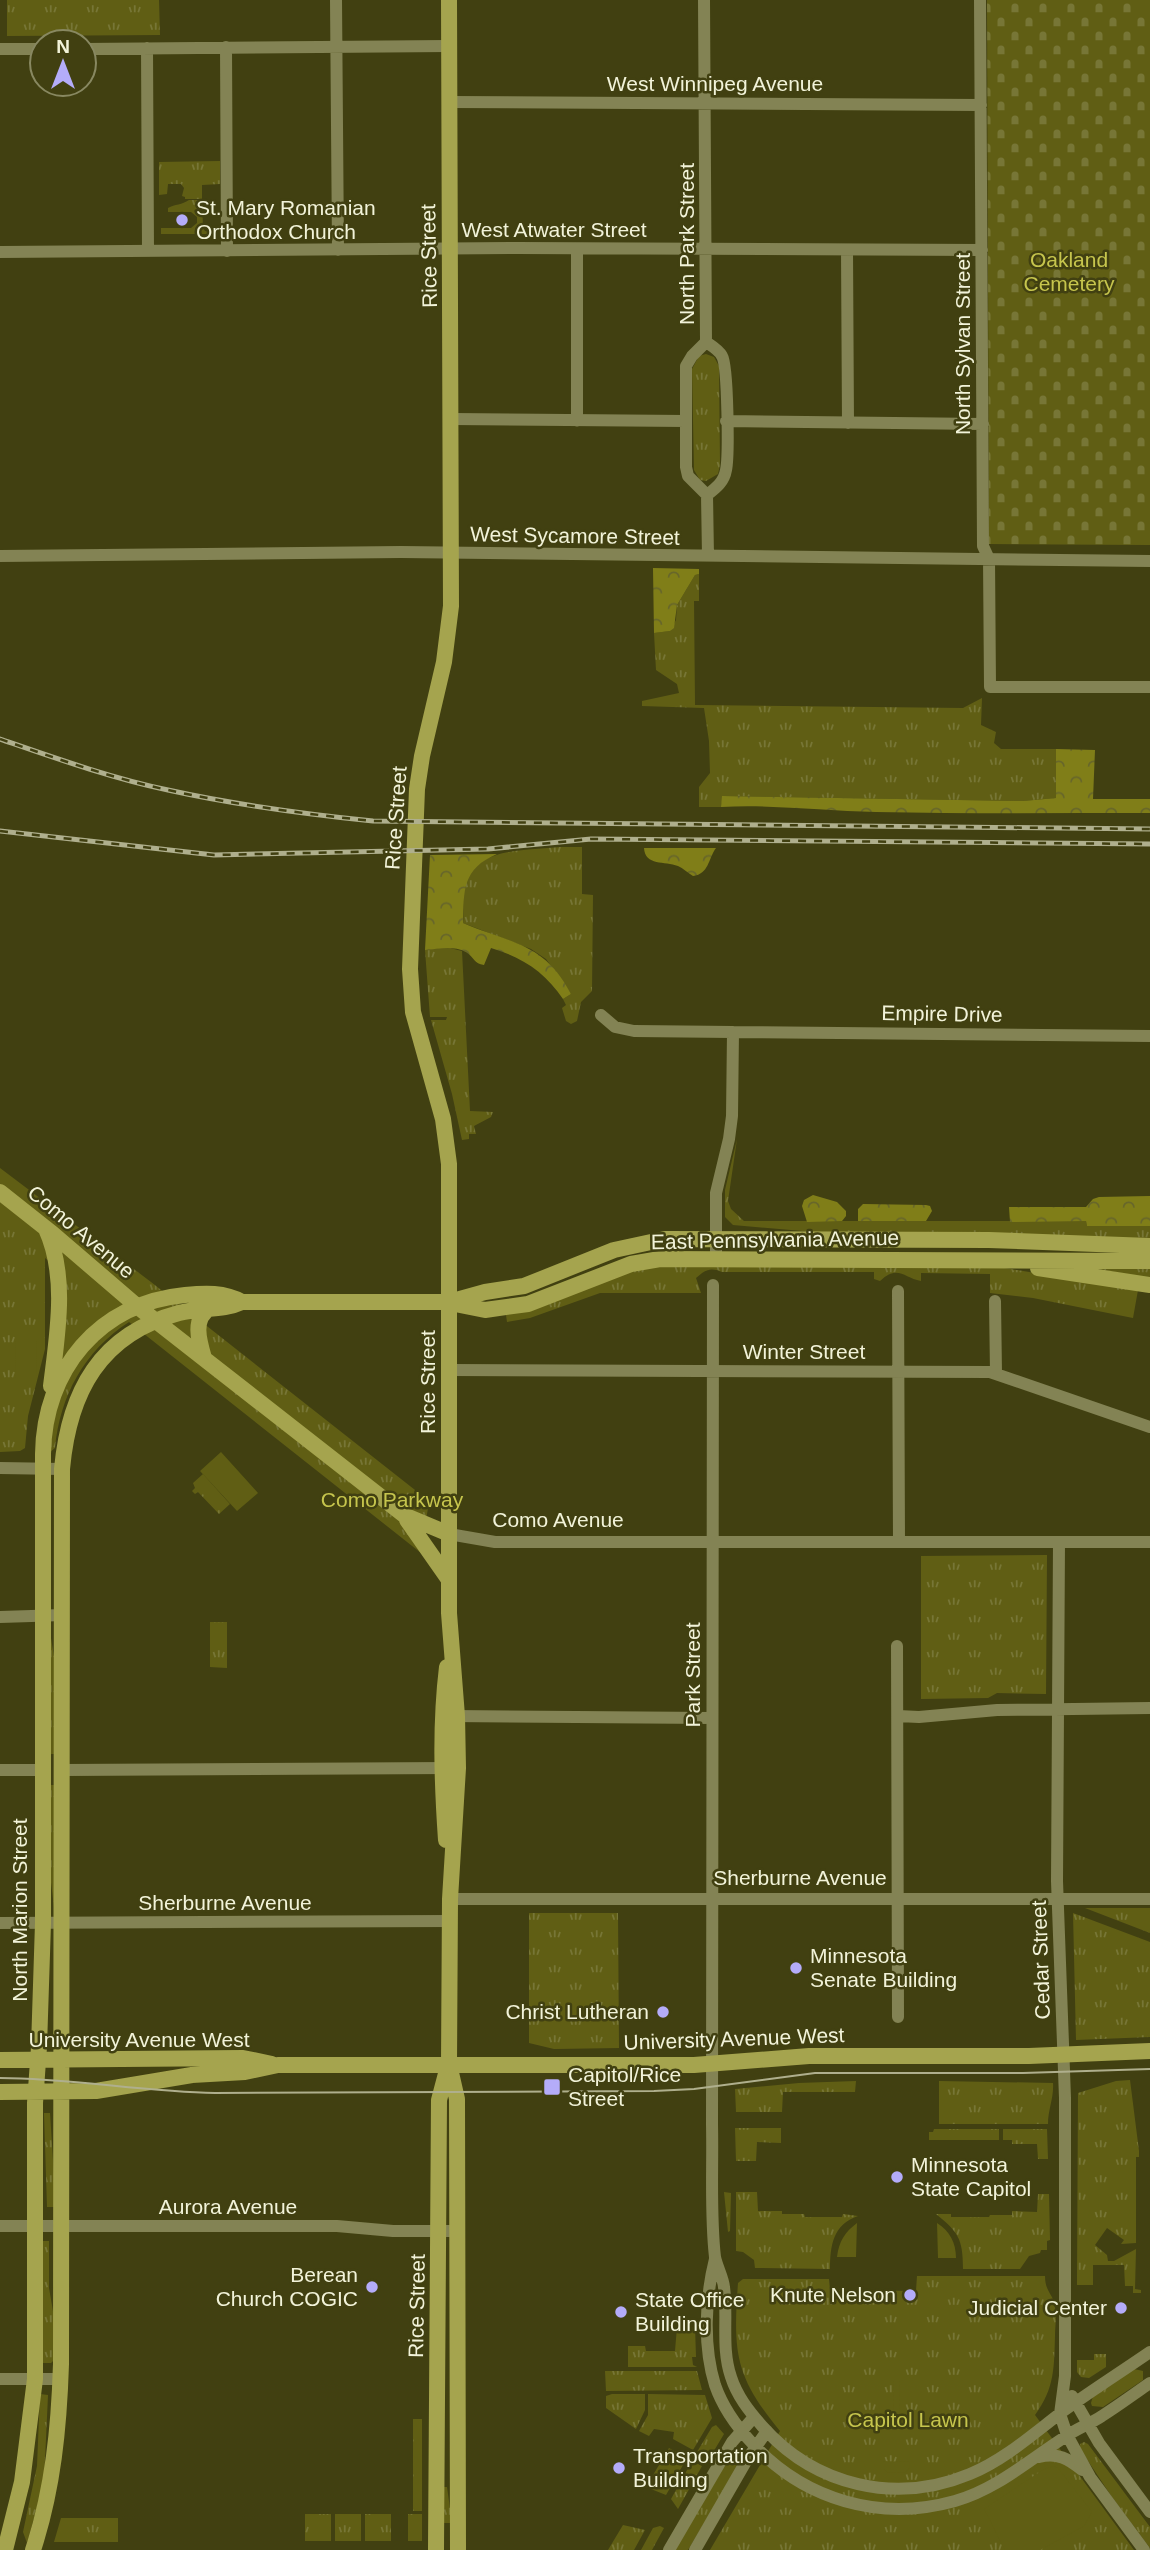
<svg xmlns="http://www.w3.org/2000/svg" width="1150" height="2550" font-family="Helvetica,sans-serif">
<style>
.grass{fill:url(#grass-tufts)}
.forest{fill:url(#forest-crowns)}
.cemetery{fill:url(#cemetery-stones)}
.garden{fill:#605e14}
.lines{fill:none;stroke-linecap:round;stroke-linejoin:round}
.minor{stroke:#838354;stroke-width:12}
.major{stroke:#a5a44e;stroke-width:16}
.tram{stroke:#afaf8d;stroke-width:2}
.rail-casing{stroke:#afaf8d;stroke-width:5}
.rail{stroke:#414011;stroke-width:2.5;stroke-dasharray:8;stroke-linecap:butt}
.poi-dot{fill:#b4acf9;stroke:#414011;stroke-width:2.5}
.labels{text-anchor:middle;stroke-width:5;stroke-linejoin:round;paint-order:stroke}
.street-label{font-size:21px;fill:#f2f3d9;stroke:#414011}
.poi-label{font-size:21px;fill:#f2f3d9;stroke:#414011;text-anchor:start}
.park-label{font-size:21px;fill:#c6c54d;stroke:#414011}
</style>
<defs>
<pattern id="grass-tufts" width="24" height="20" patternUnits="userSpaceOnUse" patternTransform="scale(1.75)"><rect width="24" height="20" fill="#605e14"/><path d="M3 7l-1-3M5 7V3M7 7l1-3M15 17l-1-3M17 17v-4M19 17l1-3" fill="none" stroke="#777636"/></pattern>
<pattern id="forest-crowns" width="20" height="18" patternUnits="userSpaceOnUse" patternTransform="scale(1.75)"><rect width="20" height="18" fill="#807e18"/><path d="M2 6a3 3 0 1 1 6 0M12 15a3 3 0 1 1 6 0" fill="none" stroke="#67662a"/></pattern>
<pattern id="cemetery-stones" width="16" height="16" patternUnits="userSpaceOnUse" patternTransform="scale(1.75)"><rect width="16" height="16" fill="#605e14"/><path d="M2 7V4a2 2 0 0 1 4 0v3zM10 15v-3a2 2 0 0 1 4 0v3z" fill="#777636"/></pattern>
</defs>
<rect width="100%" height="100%" fill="#414011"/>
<path class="grass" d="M7,0H159L160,35L7,36Z
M220,161V184L202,185V199H185V197L182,196L184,188L181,184H168L167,194L159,195V162Z
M189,200H202L203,228L205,231L209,232L208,234H161V228H191L197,223V217L191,212H168V208C175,204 182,205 189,200Z
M706,354L714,357L719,366L720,465L718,474L706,481L700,480L694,470L692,369L699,356Z
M699,574V601H694L695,705L963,708L982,698L981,725L996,732L994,743L1001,749H1056V798L1023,801L723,796L721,807H699V787L710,773L709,741L704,708L642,706V701L679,693L677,684L656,670L654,633L670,631L676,620L677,605L695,575Z
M560,847H582V894L593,895L592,991L581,1002L577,1021L571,1024L566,1021L562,1008L566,1005L563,999L571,994L546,959L531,949L463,923C464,911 462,897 465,885C476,846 528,851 560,847Z
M446,947L462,951L470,1111L493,1112L491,1117L474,1126L476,1134H469V1139L462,1140L452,1094L431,1020H446L447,1017H430L425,950Z
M737,1139L728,1201L731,1209L744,1221H1086L1087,1226H1150V1239L814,1232L733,1225L725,1217V1190Z
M0,1168L151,1282L429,1501L421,1553L129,1322C84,1351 60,1396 55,1448L50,1452V1423L78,1339L61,1362L62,1271L45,1258V1349L28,1416L25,1448L20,1451L0,1452Z
M664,1264L999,1267L1138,1290L1133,1318L1033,1298L990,1293V1274L921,1273V1281C904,1278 898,1264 880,1281L874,1279V1272H722C710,1267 705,1270 696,1278L701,1293H600L530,1318L507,1322L506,1315L625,1273Z
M1086,1267H1150V1278Z
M203,1474L230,1504L219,1514L198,1492L195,1494L192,1491L195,1488L193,1483Z
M1047,1555L1046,1694L997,1693L988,1698L921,1699V1556Z
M210,1622H227V1668L210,1667Z
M50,1632L57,1675L56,1754H48Z
M50,1785H54V1907L49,1866Z
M1085,1908H1150V1933Z
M529,1913H618L619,2048L554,2049L529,2043Z
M1073,1913L1150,1942V2037L1076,2040Z
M1130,2080L1139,2151V2157H1136V2243L1121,2244L1124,2240L1107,2228L1095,2245L1107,2255L1108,2261H1114L1136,2249L1135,2289L1141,2290V2293H1133V2286H1125L1124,2265H1093V2285H1077L1078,2093L1116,2081Z
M856,2081L855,2092H783L782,2112H736L735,2089L799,2083Z
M939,2081L1053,2083C1054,2098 1048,2109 1048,2124H939Z
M44,2113H50L56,2207H47Z
M735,2128H781V2143L757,2142L756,2161H736Z
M934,2129H999V2140H929V2132H933Z
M1003,2129H1047L1048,2159H1038L1037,2144H1012V2140H1003Z
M724,2192L731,2193L730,2231L728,2232Z
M736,2192H757L758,2211H782V2214H804L805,2217H842L843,2214L858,2216C833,2224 830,2246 830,2269L755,2268L754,2260L743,2252L736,2251Z
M1038,2194H1049L1050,2240L1047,2241V2250H1041L1040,2253L1029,2256L1020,2269H963C963,2238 958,2232 936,2214H951V2217H989L990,2215H1012V2211L1037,2212Z
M40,2241H49V2288L56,2329L54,2360L51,2363H40Z
M917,2276H1045C1045,2293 1054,2294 1055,2307C1057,2316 1055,2326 1055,2335C1054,2367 1055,2388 1035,2415L1134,2550H710L780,2431C735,2376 733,2353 738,2283L743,2279H829L830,2290L916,2291Z
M677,2327H695L696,2357H692L693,2365L697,2367H628V2346H645L646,2351H675Z
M1094,2354H1106V2367L1089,2378L1081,2377L1077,2372V2360H1094Z
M1134,2369L1143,2371V2380L1103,2407L1092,2406L1091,2403L1093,2396Z
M605,2371H697L702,2390L606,2391Z
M40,2394L48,2395L44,2482L27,2543L23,2532L37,2466Z
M612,2394H645V2410L636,2429L606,2408V2396Z
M648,2394L705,2395L712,2418L693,2450L673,2439L674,2432L654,2429L649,2436L639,2431L648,2415Z
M413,2419H422V2511H413Z
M716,2425L724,2434L709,2459L697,2452L712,2427Z
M1084,2442L1088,2444L1150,2527V2548L1112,2497L1080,2449V2444Z
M669,2448L687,2458L666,2495L646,2487Z
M733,2450L744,2456L688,2550H675Z
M692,2461L702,2466L678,2509L671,2499Z
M444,2487H447L452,2523H444Z
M305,2514H331V2541H305Z
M335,2514H361V2541H335Z
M365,2514H391V2541H365Z
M408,2514H422V2541H408Z
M61,2518H118V2542H54Z
M623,2525L645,2530L634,2550H608Z
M660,2526L664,2528L652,2550H641L653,2528Z"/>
<path class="forest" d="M653,568L699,569V574L695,575L677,605L674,628L670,631L654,633Z
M1056,749L1095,750L1093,799H1150V813C1059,813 967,814 876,812C824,811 772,804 721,807L722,796L1023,801L1056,798Z
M644,848H716C708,859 709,874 693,876C688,873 683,868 678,866C665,861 645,866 644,848Z
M497,854C462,869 464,890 463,923C512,944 544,942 571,994L563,999C545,972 522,957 491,948L484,965C474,964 474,957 466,952C452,945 439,949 425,950L430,855Z
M813,1195L837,1202L846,1211V1216L842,1221L807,1222L802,1206L804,1200Z
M1150,1196V1226H1087L1086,1221L1010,1222L1009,1207H1086L1093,1199L1099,1197Z
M863,1204L926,1205L930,1206L932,1211L926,1221H858V1209Z"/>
<path class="cemetery" d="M987,0H1150V545L989,544Z"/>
<path class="garden" d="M16,1341H37L36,1378H15Z
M221,1452L258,1493L237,1511L200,1471Z
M857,2223L856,2257H837C839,2241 845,2232 857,2223Z
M937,2223C950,2231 956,2243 956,2258H938Z
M893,2381H899L900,2419H894Z
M883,2461L909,2462L910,2468L905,2472L888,2473L883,2468Z
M1053,2466L1058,2468L1092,2512L1084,2526L1040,2550H1005L984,2509L1041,2471Z"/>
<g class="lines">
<path class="minor" d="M336,0L338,250
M704,0L706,342
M980,0L983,546L989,559L990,687H1150
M226,47L227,251
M147,48L148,251
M0,49H42
M84,49L449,46
M449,102L981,105
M847,250L848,423
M0,252L516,248L982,250
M706,342L692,356L686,366V467L688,476L707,495L708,556
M706,342C712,346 719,350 722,356C728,366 729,456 726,470C724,482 716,488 707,495
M452,419L686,421
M577,421V249
M726,421L983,424
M0,556L401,552L1150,561
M601,1015L615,1027L634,1031L733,1032
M716,1257V1193L729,1139L732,1116L733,1032L1150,1036
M713,1285L712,2124C713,2168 710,2214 715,2257C717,2267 723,2277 724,2287C728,2317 721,2348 731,2377C737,2396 749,2411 762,2426C815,2486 896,2505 970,2474C1004,2460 1033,2434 1062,2412C1091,2391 1121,2372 1150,2352
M898,1291L899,1542
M995,1301L996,1373
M449,1370L990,1372L1150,1427
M0,1468L62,1469
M449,1534L495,1542H1150
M1059,1542L1057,1881L1065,2098V2376L1060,2414L1067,2435L1090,2477L1144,2550
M0,1617L63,1615
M897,1646L898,2017
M450,1716L712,1718
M898,1716L919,1717L997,1710L1150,1708
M0,1770H42
M63,1770L451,1768
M450,1899H1150
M0,1923L450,1921
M0,2226H337L393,2231H457
M715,2259C705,2299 703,2346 715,2385C723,2408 736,2426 752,2443C804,2500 880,2522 955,2501C997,2489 1029,2460 1065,2437C1076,2429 1090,2424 1102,2416C1118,2406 1134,2394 1150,2383
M0,2379H61
M1072,2396L1099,2443L1150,2512
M1039,2457C1057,2452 1069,2459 1082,2470
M669,2550L732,2442L754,2417
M695,2550L748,2458L767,2431"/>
<path class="major" d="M449,0L451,606L444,662L422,756L417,789L410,969L413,1012L443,1119L449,1164V1613L457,1716L458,1768L450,1899L449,2064L457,2099L458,2550
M0,1192L53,1234L138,1307L404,1515L449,1534
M46,1229C68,1277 57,1336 51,1386
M1038,1268L1150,1285
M455,1304L485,1310L528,1304L631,1264L660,1259L1150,1261
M204,1358C199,1341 192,1318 210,1308
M407,1520L449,1580
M446,1840C442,1782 440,1725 447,1667
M0,2060L243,2058L272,2064
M0,2092L96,2091L192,2075L245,2072L278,2065H694L809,2056H1029L1150,2051
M5,2550L22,2482L35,2379V2103L39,2047L43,1923V1454C44,1370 99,1303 185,1295C205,1293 224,1292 242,1302
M33,2550C53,2489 59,2428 61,2364L62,1469C69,1392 100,1334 179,1313C200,1307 223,1311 242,1302H449L485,1292L524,1286L614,1250L665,1239L989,1240L1150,1246
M436,2550L439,2100L448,2066"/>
<path class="tram" d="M0,2078C72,2078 143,2092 215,2093L654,2091L694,2089L815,2073H1023L1150,2069"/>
<defs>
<path id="rail" d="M0,739C55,758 111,778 168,790C236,805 305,814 373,821L1150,829
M0,831L214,855L488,849L591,839L1150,844"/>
</defs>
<use href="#rail" class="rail-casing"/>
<use href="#rail" class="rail"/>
</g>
<g class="poi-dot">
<circle cx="182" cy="220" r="7"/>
<circle cx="796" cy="1968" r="7"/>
<circle cx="663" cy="2012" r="7"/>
<rect x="543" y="2078" width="18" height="18" rx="3.5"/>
<circle cx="897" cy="2177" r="7"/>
<circle cx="372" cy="2287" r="7"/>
<circle cx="910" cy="2295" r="7"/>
<circle cx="1121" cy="2308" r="7"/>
<circle cx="621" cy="2312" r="7"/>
<circle cx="619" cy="2468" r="7"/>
</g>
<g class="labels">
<g class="street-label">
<text x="715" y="91">West Winnipeg Avenue</text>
<text x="554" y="237">West Atwater Street</text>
<text transform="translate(687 244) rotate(-90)" y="7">North Park Street</text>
<text transform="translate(429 256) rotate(-91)" y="7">Rice Street</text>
<text transform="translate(963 344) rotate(-90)" y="7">North Sylvan Street</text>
<text transform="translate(575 536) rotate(1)" y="7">West Sycamore Street</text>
<text transform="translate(396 818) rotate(-86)" y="7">Rice Street</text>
<text transform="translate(942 1014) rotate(1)" y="7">Empire Drive</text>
<text transform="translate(81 1232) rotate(40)" y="7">Como Avenue</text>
<text transform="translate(775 1240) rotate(-1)" y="7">East Pennsylvania Avenue</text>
<text x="804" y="1359">Winter Street</text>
<text transform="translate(428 1382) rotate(-90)" y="7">Rice Street</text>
<text x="558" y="1527">Como Avenue</text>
<text transform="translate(693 1675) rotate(-90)" y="7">Park Street</text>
<text x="800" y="1885">Sherburne Avenue</text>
<text x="225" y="1910">Sherburne Avenue</text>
<text transform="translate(20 1910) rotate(-90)" y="7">North Marion Street</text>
<text transform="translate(1041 1960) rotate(-92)" y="7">Cedar Street</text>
<text transform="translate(734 2039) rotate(-2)" y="7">University Avenue West</text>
<text x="139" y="2047">University Avenue West</text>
<text x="228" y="2214">Aurora Avenue</text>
<text transform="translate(417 2306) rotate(-89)" y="7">Rice Street</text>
</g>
<g class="poi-label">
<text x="196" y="215">St. Mary Romanian<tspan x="196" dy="24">Orthodox Church</tspan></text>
<text x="810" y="1963">Minnesota<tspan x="810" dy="24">Senate Building</tspan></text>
<text x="649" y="2019" text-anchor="end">Christ Lutheran</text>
<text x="568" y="2082">Capitol/Rice<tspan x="568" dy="24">Street</tspan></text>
<text x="911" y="2172">Minnesota<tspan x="911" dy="24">State Capitol</tspan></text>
<text x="358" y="2282" text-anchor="end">Berean<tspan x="358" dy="24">Church COGIC</tspan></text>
<text x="896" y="2302" text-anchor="end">Knute Nelson</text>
<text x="635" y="2307">State Office<tspan x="635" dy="24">Building</tspan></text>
<text x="1107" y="2315" text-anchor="end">Judicial Center</text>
<text x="633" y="2463">Transportation<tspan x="633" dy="24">Building</tspan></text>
</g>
<g class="park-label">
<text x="1069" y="267">Oakland<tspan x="1069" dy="24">Cemetery</tspan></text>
<text x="392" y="1507">Como Parkway</text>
<text x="908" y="2427">Capitol Lawn</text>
</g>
</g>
<g transform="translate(63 63)"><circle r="33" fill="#414011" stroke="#888861" stroke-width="2"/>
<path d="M0-5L12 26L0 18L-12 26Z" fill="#b4acf9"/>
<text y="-10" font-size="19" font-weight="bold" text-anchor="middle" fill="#f2f3d9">N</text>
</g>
</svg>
